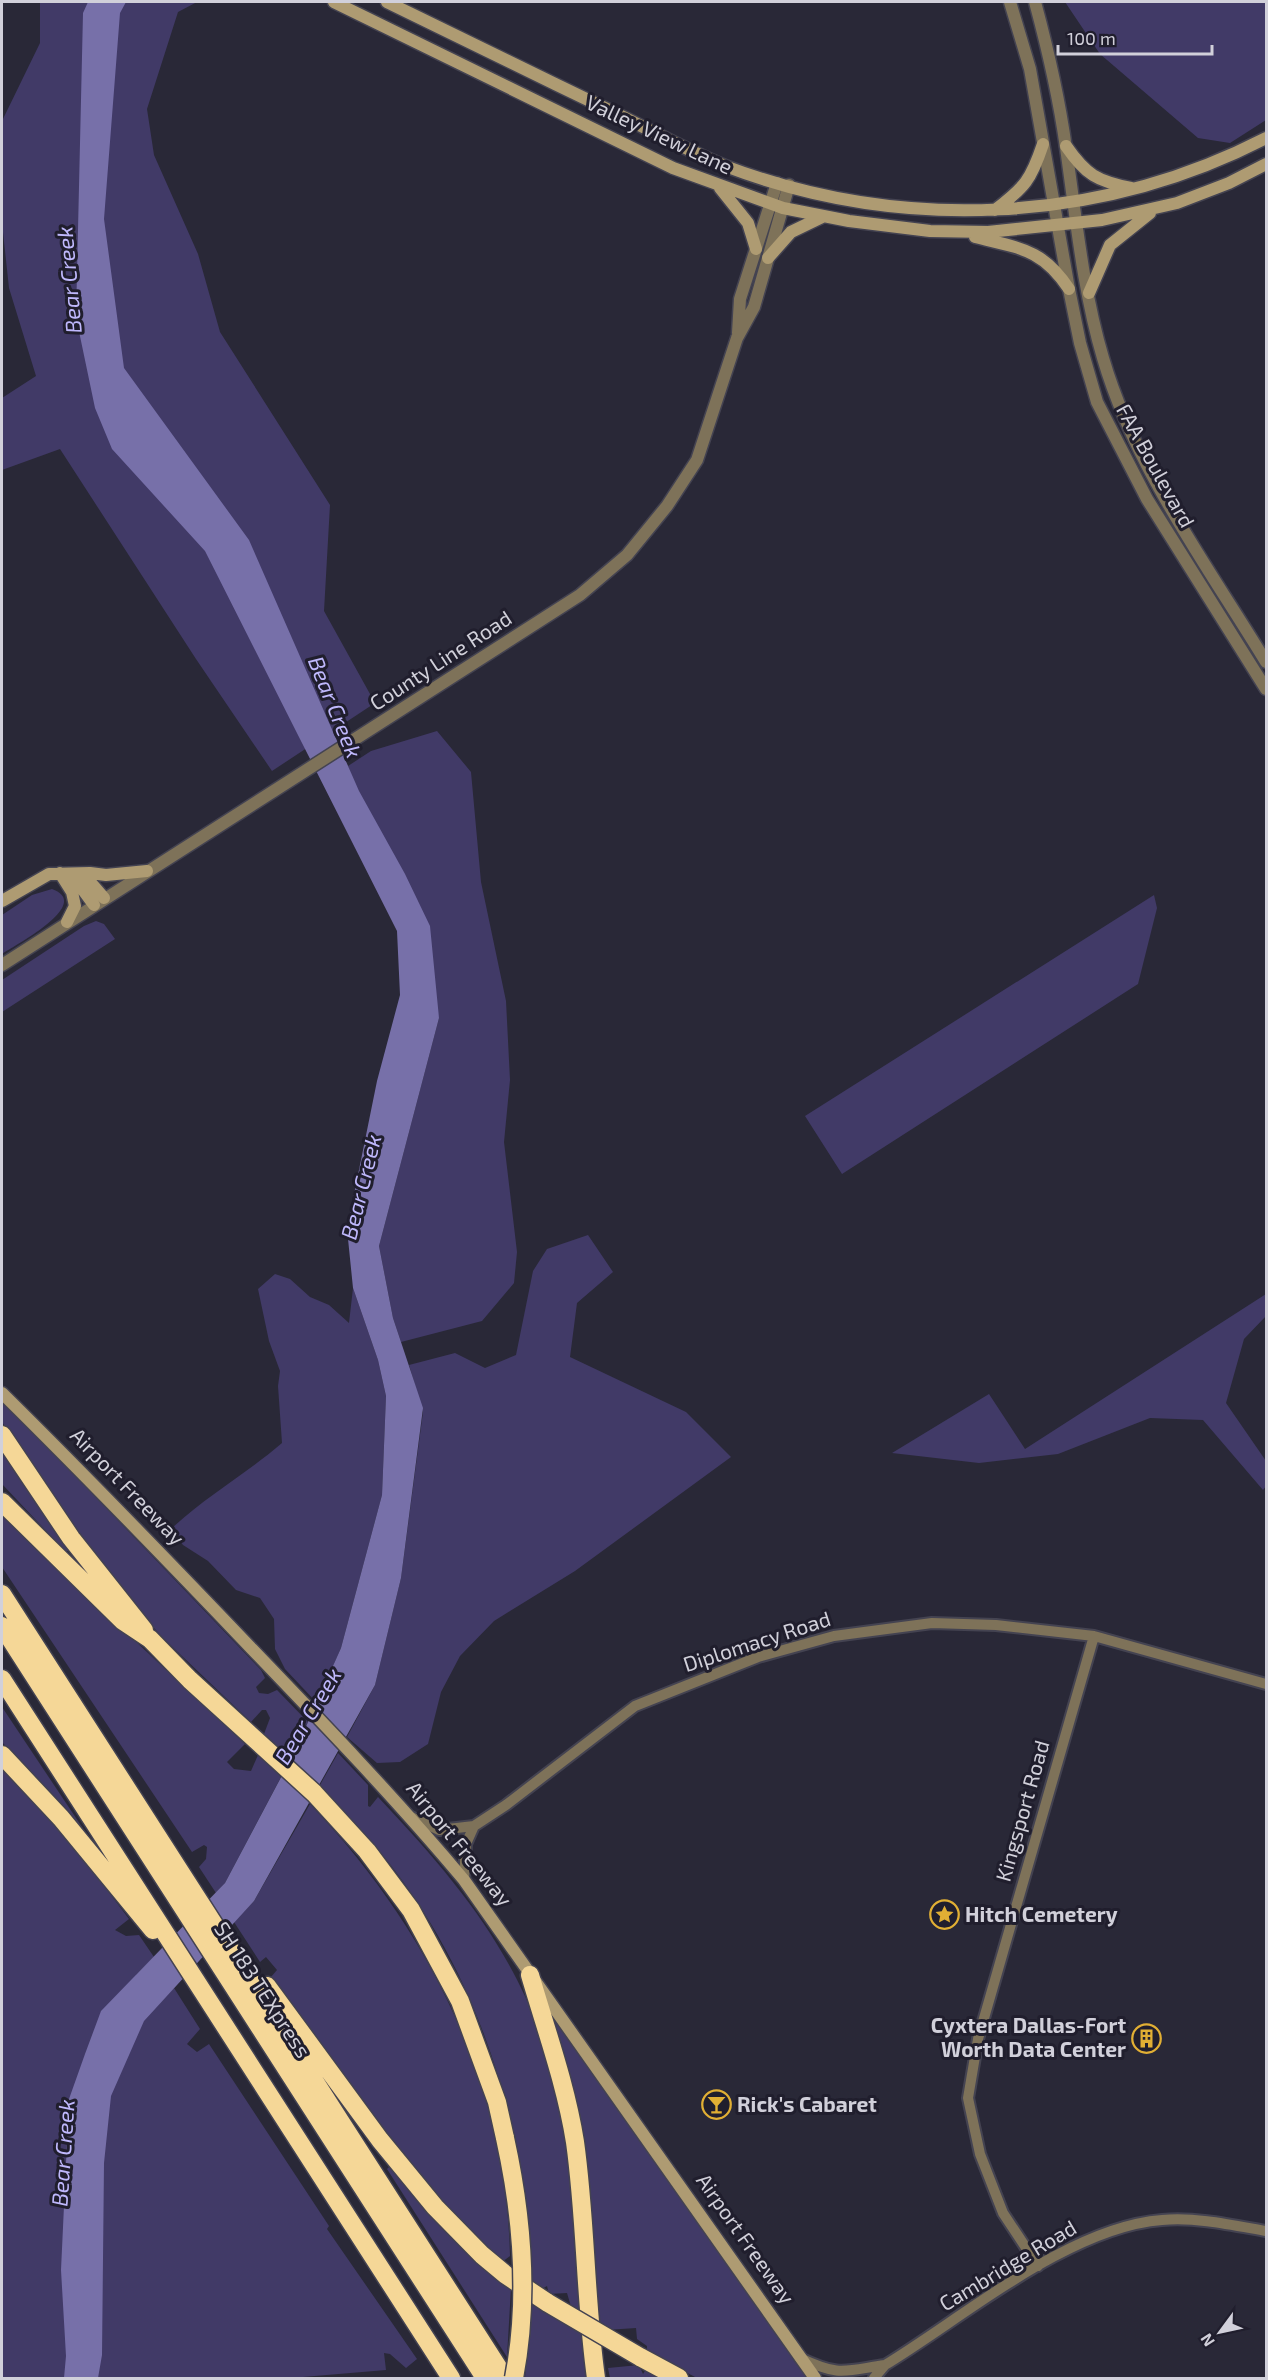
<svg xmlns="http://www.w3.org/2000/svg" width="1268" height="2380" font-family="'Exo 2',sans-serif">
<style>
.green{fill:#413a67}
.water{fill:#7770a9}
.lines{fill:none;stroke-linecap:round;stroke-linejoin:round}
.minor-casing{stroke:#444351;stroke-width:14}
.tertiary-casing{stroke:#444351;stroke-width:15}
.secondary-casing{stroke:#444351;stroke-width:15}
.motorway-casing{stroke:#444351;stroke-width:21}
.minor{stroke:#7e7259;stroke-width:10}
.tertiary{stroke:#7e7259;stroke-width:12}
.secondary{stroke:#ae9b72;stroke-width:12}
.motorway{stroke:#f5d797;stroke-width:18}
.motorway-bridge-casing{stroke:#444351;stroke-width:21;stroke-linecap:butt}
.motorway-bridge{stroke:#f5d797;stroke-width:18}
.labels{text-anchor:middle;stroke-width:6;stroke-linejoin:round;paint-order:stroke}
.street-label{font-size:21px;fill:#d1d0da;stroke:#201e2d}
.poi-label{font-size:21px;font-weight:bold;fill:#d1d0da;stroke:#201e2d;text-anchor:start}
.water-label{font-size:22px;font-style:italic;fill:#bfb8fc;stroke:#201e2d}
</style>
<rect width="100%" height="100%" fill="#292837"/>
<path class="green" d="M40,2H252H197L178,12L147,109L154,155L198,254L220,332L330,505L324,611L375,703L272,771L196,659L60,449L2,470V398L36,376L9,288L2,223V121L40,43Z
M1065,2H1266V120L1230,143L1198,138L1100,54Z
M437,731L471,772L481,882L506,1001L510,1080L504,1142L517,1252L514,1283L482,1321L401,1342L393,1318L379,1246L439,1018L348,766L371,751Z
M52,889C94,904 14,946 2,954V915L32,895Z
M1154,895L1157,908L1138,984L842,1174L805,1116Z
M96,921L104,924L115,939L2,1012V980L84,926Z
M588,1235L613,1272L577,1303L570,1357L686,1412L731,1457L575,1571L494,1621L460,1656L441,1692L428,1744L400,1762L377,1763L347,1737L375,1685L401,1578L423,1412L409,1365L455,1353L485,1368L516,1355L533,1271L547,1249Z
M275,1274L290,1279L310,1297L329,1305L349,1323L353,1288L378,1360L386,1396L382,1495L341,1648L317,1703L285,1669L275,1649L274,1619L260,1598L236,1590L208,1561L183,1545L171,1529C206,1496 246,1474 282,1443L278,1386L280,1371L269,1341L258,1289Z
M1266,1294V1316L1244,1339L1226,1403L1266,1461V1486L1263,1490L1203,1420L1150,1418L1058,1454L979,1463L892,1453L989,1394L1025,1449Z
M2,1399L261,1670L265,1678L256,1687L259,1693L268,1694L277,1690L308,1722L291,1759L264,1734L270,1718L266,1710H262L251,1722L162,1637L110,1578L2,1422Z
M2,1446L70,1551H65L2,1484Z
M2,1516L245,1744L227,1762L234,1769L251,1771L258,1755L281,1777L225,1883L216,1893L199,1867L206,1859L207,1847L204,1845L192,1852L2,1567Z
M2,1707L96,1848L2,1742Z
M338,1753L368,1785V1806L370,1807L378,1797C475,1900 531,1973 565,2113C570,2135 570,2159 572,2181C576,2227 580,2272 584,2317L572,2310L567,2293L549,2294L547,2286L542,2289L531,2281C526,2125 478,1967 375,1846C357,1825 338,1805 320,1785Z
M2,1761L68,1838L129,1919L115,1930L126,1936L139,1935L154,1957L136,1975L152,2011L174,1988L200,2029L187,2044L197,2052L209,2044L329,2226L327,2229L417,2359L406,2368L390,2354L384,2353L386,2370L291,2378H2Z
M310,1804C426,1926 507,2083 510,2256L502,2262L437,2202L279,1991L271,1977L277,1970L266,1957L260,1962L234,1922L254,1901Z
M552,2015L808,2378H697L647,2352V2346L637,2339L636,2328L606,2330L597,2325L549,2016Z
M390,2166C426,2213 464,2252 511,2288L507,2357L387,2169Z
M531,2301L585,2333L589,2378H525Z
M639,2365L643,2374L647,2368L665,2378H610L608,2368Z"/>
<path class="water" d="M88,2H126L120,13L104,219L124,368L249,540L359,791L405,874L430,926L439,1018L379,1246L393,1318L423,1408L401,1578L375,1685L254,1901L144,2021L111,2096L104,2163L102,2355L98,2378H64L66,2356L61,2270L69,2099L85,2054L101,2011L225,1883L296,1749L341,1648L382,1495L386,1396L378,1360L353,1288L347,1229L377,1081L400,995L397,931L205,551L112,449L95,408L76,317L83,13Z"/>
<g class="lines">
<defs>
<path id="minor" d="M411,1817L439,1830L474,1826L506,1805L635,1706L758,1657L834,1636L932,1623L996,1625L1094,1636L1266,1684
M464,1880L466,1844L474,1826
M1038,2266L1003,2213L980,2154L968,2098L978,2039L1094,1636
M800,2358C840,2377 844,2371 885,2365
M874,2378L885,2365C964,2317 1069,2227 1162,2220C1197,2217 1232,2225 1266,2231"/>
<path id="tertiary" d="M1010,2L1030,69L1069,289L1080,343L1097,402L1147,499L1266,689
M1035,2C1048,50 1059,98 1066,148C1076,218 1083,291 1103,358C1135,468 1207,565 1266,662
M738,333L740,299L777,183
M2,965L580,595L627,555L667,506L697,460L737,338L754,307L789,185"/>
<path id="secondary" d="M334,2L673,168L783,208L849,221L930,231L988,232L1102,220L1177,203L1229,183L1266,164
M387,2C461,38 536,75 611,111C648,129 686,150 725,166C901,233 1099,224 1266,138
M1066,146C1086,175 1097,181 1131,188
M720,188L748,223L756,249
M995,210C1025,187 1031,180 1043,144
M975,237C1018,248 1042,248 1069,289
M768,258L791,232L822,217
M1089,293L1110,245L1150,213
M60,873L72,892L75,906L67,922
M66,875L77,882L94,905
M76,875L85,876L104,898
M2,901L49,874L90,873L106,875L147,871
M2,1393C87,1477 170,1563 252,1649C325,1725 397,1800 464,1880L815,2378"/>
<path id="motorway" d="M2,1435L71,1538L144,1630
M2,1502L123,1621L150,1639L190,1680L314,1793L367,1851L411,1910L460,2001L497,2102L505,2138
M2,1594L505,2378
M2,1626L485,2378
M2,1679L451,2378
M2,1755L61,1818L153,1930
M530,1975C546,2030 566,2085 575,2142C586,2220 585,2300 596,2378
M267,1986L380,2140L435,2207L482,2255L506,2275L548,2303
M640,2357L679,2378"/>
</defs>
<use href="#minor" class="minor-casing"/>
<use href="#tertiary" class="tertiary-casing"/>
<use href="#secondary" class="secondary-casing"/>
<use href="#motorway" class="motorway-casing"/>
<use href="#minor" class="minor"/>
<use href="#tertiary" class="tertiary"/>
<use href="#secondary" class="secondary"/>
<use href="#motorway" class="motorway"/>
<defs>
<path id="motorway-bridge" d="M505,2138C522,2215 529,2300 514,2378
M548,2303L640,2357"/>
</defs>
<use href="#motorway-bridge" class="motorway-bridge-casing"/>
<use href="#motorway-bridge" class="motorway-bridge"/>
</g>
<defs>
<symbol id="sight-ring" viewBox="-11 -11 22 22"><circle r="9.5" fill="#201e2d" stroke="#e1af34" stroke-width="1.5"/><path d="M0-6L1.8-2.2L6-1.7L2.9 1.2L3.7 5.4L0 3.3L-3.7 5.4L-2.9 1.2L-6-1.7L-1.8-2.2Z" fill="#e1af34"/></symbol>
<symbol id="building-ring" viewBox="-11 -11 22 22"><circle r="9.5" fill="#201e2d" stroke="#e1af34" stroke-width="1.5"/><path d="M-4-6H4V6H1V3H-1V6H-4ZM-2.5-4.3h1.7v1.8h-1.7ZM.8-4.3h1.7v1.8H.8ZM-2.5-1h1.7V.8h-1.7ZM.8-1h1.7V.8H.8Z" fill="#e1af34"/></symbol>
<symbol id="bar-ring" viewBox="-11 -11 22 22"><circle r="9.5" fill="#201e2d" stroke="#e1af34" stroke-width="1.5"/><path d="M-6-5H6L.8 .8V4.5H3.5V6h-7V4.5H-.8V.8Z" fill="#e1af34"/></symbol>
</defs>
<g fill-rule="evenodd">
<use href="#sight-ring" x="928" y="1898" width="33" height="33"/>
<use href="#building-ring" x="1130" y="2022" width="33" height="33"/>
<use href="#bar-ring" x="700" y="2088" width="33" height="33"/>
</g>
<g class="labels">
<g class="street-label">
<text transform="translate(659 135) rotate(25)" y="7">Valley View Lane</text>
<text transform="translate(1155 466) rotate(61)" y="7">FAA Boulevard</text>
<text transform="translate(441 661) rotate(-33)" y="7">County Line Road</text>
<text transform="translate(127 1487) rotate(46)" y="7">Airport Freeway</text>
<text transform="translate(757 1642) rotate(-18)" y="7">Diplomacy Road</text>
<text transform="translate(1023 1811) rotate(-74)" y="7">Kingsport Road</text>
<text transform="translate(459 1844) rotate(51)" y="7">Airport Freeway</text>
<text transform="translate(262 1990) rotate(57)" y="7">SH 183 TEXpress</text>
<text transform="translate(745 2239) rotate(55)" y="7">Airport Freeway</text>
<text transform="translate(1008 2266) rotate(-31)" y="7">Cambridge Road</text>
</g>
<g class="poi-label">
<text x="965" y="1922">Hitch Cemetery</text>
<text x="1126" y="2033" text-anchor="end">Cyxtera Dallas-Fort<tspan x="1126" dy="24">Worth Data Center</tspan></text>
<text x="737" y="2112">Rick's Cabaret</text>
</g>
<g class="water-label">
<text transform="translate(69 280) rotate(-95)" y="8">Bear Creek</text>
<text transform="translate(335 707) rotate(68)" y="8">Bear Creek</text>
<text transform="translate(361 1187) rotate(-76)" y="8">Bear Creek</text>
<text transform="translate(308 1716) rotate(-59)" y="8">Bear Creek</text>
<text transform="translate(63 2153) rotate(-86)" y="8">Bear Creek</text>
</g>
</g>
<rect width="1268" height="2380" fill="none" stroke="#d1d0da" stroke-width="6"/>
<g transform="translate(1220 2332) rotate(237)" stroke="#201e2d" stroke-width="4.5" paint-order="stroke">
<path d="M0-4.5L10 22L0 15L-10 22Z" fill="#d1d0da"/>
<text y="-9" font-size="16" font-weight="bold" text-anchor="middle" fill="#d1d0da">N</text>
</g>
<path d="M1058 45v9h154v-9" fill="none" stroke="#d1d0da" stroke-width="3"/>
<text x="1067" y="45" font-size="18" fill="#d1d0da" stroke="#201e2d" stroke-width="4.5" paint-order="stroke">100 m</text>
</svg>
